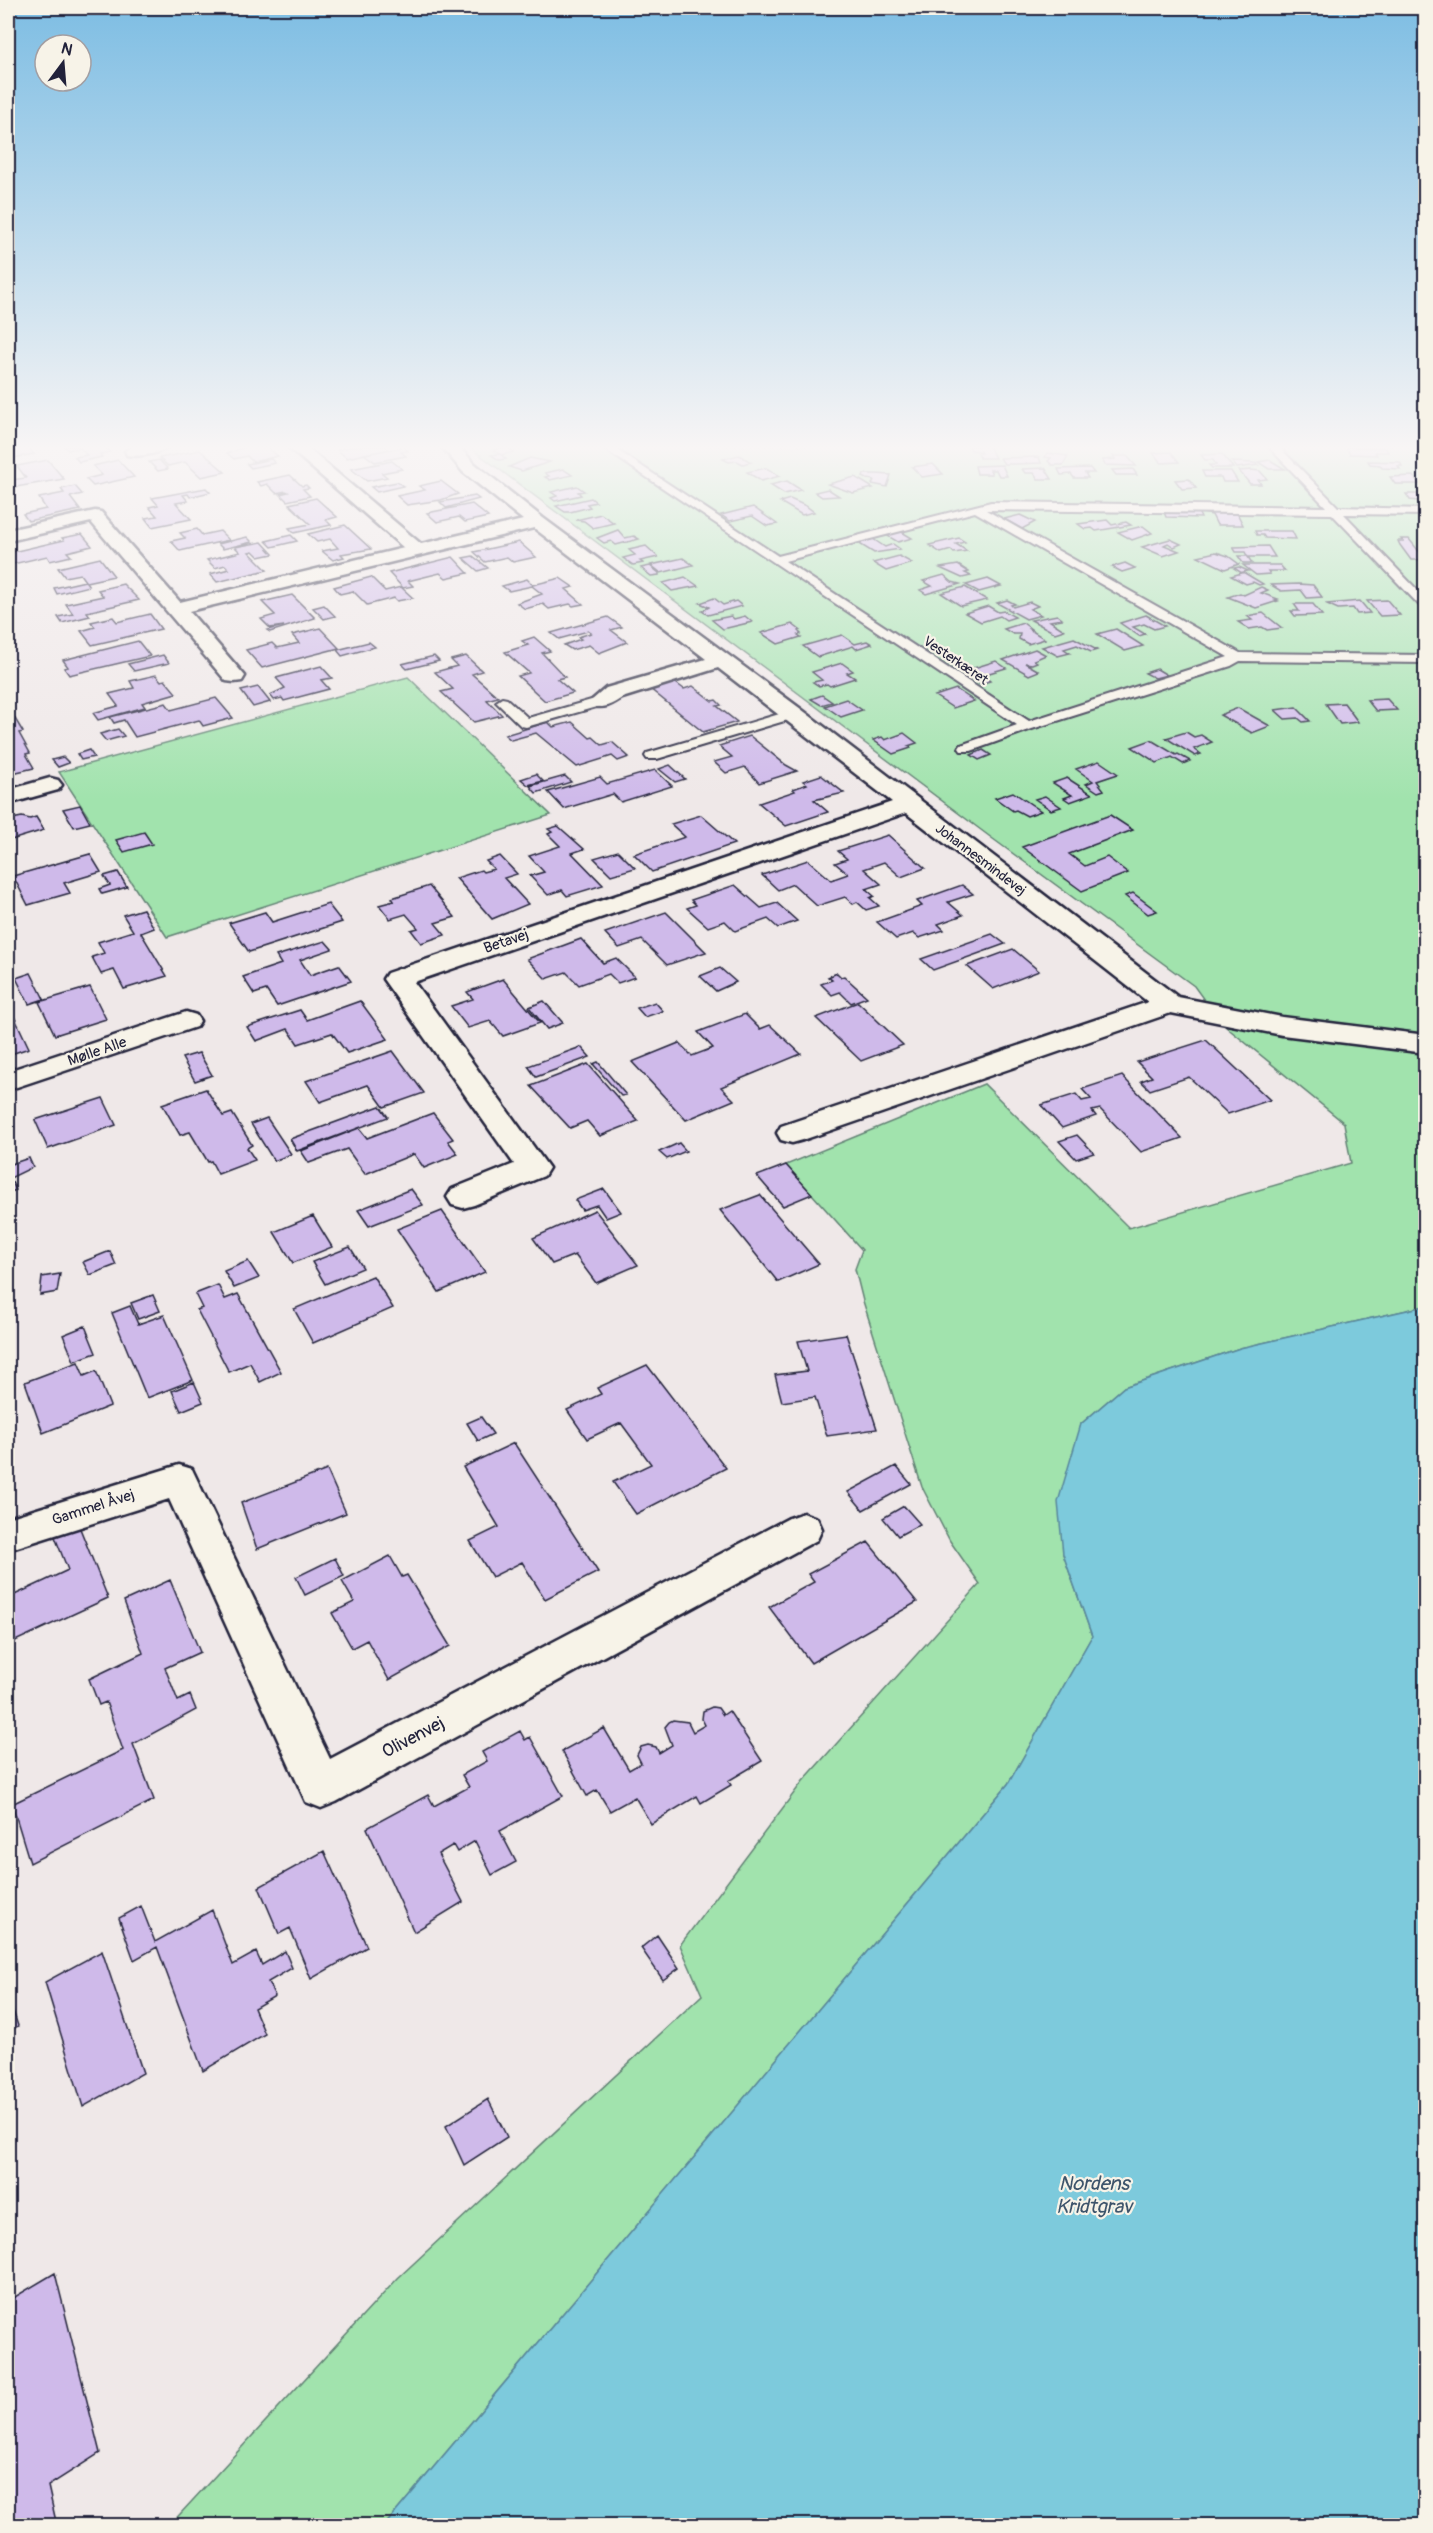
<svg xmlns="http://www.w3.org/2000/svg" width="1433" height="2533" font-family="Pangolin,sans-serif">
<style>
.green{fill:#a1e3ad;stroke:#628274;stroke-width:1.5}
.water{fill:#7dcadc;stroke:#59879c;stroke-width:1.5}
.building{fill:#cfbaea;stroke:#22223b;stroke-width:1.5}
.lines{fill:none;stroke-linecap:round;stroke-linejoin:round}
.lane-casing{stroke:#22223b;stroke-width:4}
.street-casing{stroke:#22223b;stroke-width:5}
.lane{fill:#f7f3e8;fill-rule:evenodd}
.street{fill:#f7f3e8;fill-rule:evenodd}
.labels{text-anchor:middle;stroke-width:4.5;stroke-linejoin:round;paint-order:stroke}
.far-street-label{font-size:14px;fill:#22223b;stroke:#f7f3e8}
.street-label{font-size:15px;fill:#22223b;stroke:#f7f3e8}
.near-street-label{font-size:18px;fill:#22223b;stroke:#f7f3e8}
.near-water-label{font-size:20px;font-style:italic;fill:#3d546b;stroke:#f7f3e8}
</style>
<rect width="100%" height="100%" fill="#efe8e8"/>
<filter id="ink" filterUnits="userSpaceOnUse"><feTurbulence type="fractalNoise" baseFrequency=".0167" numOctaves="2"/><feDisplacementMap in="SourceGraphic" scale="12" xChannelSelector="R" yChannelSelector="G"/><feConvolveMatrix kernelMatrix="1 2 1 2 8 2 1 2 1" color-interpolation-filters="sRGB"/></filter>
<g filter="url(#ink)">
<path class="green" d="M468,446H1425V1306L1240,1348L1124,1387L1081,1424L1063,1554L1092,1636L1008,1784L385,2525L169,2526L398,2278L702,1995L680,1945L803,1781L980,1584L950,1541L922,1487L863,1301L855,1269L862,1250L786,1165L984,1084L1129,1228L1351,1163L1344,1123L1220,1022L1194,986L989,836Z
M408,677L551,815L167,937L59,772Z"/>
<path class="water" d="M1425,1306V2525H385L1008,1784L1092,1636L1063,1554L1058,1502L1081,1424L1124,1387L1240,1348Z"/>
<path class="building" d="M8,446H27L34,454L8,459Z
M64,446H105L110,452L100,454L102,457L79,462L75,457L87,455L80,448L68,450Z
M249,446H266L278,456L253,462L247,456L234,459L227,453Z
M356,446H385L389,449L347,458L337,450Z
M969,446H989L995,458H980L978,453H981L980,451L971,450Z
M404,447L408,451L401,452L406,456L375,462L364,454Z
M506,447H510L512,449H509L514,452L501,455L506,459L499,460L491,455L500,454L493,450Z
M1346,447L1386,448L1388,452H1375L1377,455L1350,454Z
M200,450L225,472L201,477L185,462L168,466L159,458Z
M1171,452L1179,462L1161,463L1153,453Z
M1047,453L1068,456L1063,465H1052L1048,461L1051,458L1045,457Z
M1222,454L1233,468H1212L1209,465H1216L1213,460H1205L1201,455Z
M739,455L751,462L743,464L737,461L729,462L723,459Z
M1113,456H1127L1136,466L1105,465L1102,460L1115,459Z
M1039,457L1041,463L1014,464H1004L1000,458Z
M530,458L550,462L522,471L509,467Z
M271,459L275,463L251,468L247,464Z
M48,460L64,479L16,487L11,480L26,478L17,466Z
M118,460L134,477L93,486L86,479L102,475L93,466Z
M159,460L168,469L158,471L149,462Z
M1270,460L1285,469H1269L1258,462Z
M392,461L402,469L382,473L387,477L367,481L351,469Z
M1368,461L1400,462L1402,466H1398L1400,469L1382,468L1380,465L1370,464Z
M1232,462L1255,463L1258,465L1237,468Z
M933,464L943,474L922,477L912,467Z
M1002,465L1007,476H999L996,470H990L992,474H977L975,466Z
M766,468L780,476L761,481L747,472Z
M1045,468L1052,479H1038L1034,473H1025L1022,469Z
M1090,468L1094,473H1085L1088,478H1074L1071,474L1061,475L1058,469Z
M563,469L572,475L550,480L545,477L549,476L545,473Z
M1133,469L1137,475H1116L1112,470Z
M1251,470L1260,471L1267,479L1258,480L1261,484H1250L1239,471Z
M1202,471H1231L1238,482H1223L1221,477H1205Z
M864,474H876L891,475L887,487L872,484L874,480L867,479L863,477Z
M290,475L302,486L306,485L309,488L303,489L310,496L287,501L280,494L288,492L286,491L276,493L267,484L261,486L257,482Z
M1413,476L1419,484H1395L1390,477Z
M855,477L873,488L853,493L828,484Z
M1189,479L1196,488L1182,489L1175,480Z
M441,481L458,494L441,500L407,505L397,496L425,490L419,486Z
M787,481L801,490L784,494L770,485Z
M397,482L403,486L377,492L371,487Z
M75,486L82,494L70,497L80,510L28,521L23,514L46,509L39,498L64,493L61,489Z
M577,486L584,491L578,492L581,495L555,501L551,498L557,496L551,492Z
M206,488L210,492L190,497L188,494L183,495L188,501L176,503L191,519L152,527L145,518L157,516L149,507L158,505L152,498Z
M828,489L839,496L822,497L815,492Z
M1406,494H1426V502L1410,500Z
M475,496L479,499L446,508L440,502Z
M316,498L337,517L326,520L331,525L294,533L289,528L310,524L289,504Z
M591,498L596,502L587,504L590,507L570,512H565L556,506Z
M790,499L806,506L814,512L802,515L780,502Z
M472,504L488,517L465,522L459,517L437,522L427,513Z
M753,507L777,524L767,526L752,516L730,521L721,515Z
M1164,512H1198L1201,518L1166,517Z
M1202,513H1237L1243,525H1217L1212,515Z
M601,514L614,523L593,528L584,521L576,520Z
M1020,515L1035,522L1022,529L1004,519Z
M1107,520L1112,525L1126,522L1131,525L1096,531L1092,528L1085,529L1078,524Z
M345,525L371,549L341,554L344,557L333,560L322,551L338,548L330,539L317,542L308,534Z
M1143,526L1152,533L1132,540L1118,532Z
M197,529L202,535L220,531L229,540L180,551L171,541L185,538L180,533Z
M618,530L625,538L634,536L639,539L616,545L611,541L604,543L597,538Z
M900,531L912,538L898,542L886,535Z
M1255,531H1292L1296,539L1265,538L1263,535H1257Z
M82,534L92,546L67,552L71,556L50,561L47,556L9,565L8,563V553L64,540L62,538Z
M291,535L297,541L272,547L266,541Z
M247,537L252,542L223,549L218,544Z
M959,538L965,542L956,544L967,551L954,553L951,550L941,553L929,545Z
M873,539L885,547L893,544L900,549L874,553L858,543Z
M1170,539L1181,544L1174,547L1168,543L1164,545L1179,551L1163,556L1142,547Z
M1401,539H1409L1426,560H1411L1400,545L1398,541H1403Z
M262,542L273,554L259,557L253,551L249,552L267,570L217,582L210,574L229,569L225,565L215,568L207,560L240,552L235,547Z
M519,542L536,557L513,562L507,557L485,562L474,552Z
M646,546L658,557L640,561L643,563L633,565L623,558L635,555L629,550Z
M1268,546L1275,557H1248L1252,563H1243L1238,556H1247L1245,552H1236L1233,547Z
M1216,552L1228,556L1239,564L1225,569L1198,556Z
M473,556L488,568L478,571L463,558Z
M899,556L912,563L886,571L873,563Z
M453,557L468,573L446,578L440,573L408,581L413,586L403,588L389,573Z
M100,558L114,576L86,582L89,586L57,594L54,588L85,581L80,574L65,577L58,568Z
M683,558L693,565L661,573L651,565Z
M1125,563L1135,568L1122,572L1112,567Z
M958,565L969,572L965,573L971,576L962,578L940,568Z
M1243,565H1280L1285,571H1268L1270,574L1256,575Z
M650,566L659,573V575L651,576L641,568Z
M1239,567L1248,571L1243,572L1263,584L1259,585L1253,582L1246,584L1231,576L1242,573L1234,568Z
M944,575L952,582L960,584L926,594L920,590L932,586L923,581Z
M371,577L385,591L401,587L413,598L397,601L394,598L367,605L353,591L340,594L334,587Z
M685,577L698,586L672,591L663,583Z
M560,578L573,587L566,589L583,604L573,606L570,604L549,609L543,604L525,609L517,603L542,594L532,586L509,591L502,586L527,579L533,585Z
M988,579L1001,586L979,592L966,585Z
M123,584L139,600L87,612L90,616L62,623L58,617L73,614L66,604L103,596L98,590Z
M1299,584L1313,585L1322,597L1307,598L1301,590L1281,591L1271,585Z
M965,587L987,600L961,606L941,593Z
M1261,587L1268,590L1261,593L1278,599L1275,600L1278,601L1256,608L1228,597L1240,593L1244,595Z
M292,595L315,618L270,632L267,630L284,626L270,628L261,619L275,615L262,602Z
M714,598L723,605L736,601L742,606L708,615L702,611L709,607L700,603Z
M1007,600L1015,604L1011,605L1013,607L1030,602L1038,606L1030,609L1041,615L1026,619L997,603Z
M1387,600L1400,615L1380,616L1367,601Z
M1360,601L1370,613L1357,614L1353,608L1338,609L1327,604Z
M1294,604H1313L1322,615L1295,616L1291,611H1299Z
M324,605L335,616L324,619L313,608Z
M988,606L998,612L1004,611L1015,617L1006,620L1000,616L981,622L965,613Z
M1263,613L1282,628L1267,630L1262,627L1249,629L1238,622L1252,620L1247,616Z
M150,614L161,629L92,645L81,631L95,627L91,622L113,617L117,622Z
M1057,615L1062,619L1050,621L1064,630L1055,633L1031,620Z
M1146,615L1165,626L1154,629L1144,624L1133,627L1145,634L1139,636L1120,623Z
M731,616L734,619L745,616L752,622L723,629L712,620Z
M608,617L622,627L611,630L627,642L599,653L589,645L572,650L564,645L581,639L578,637L591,633L588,631L559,639L551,633Z
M1023,623L1031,629H1029L1045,639L1028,644L1019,639L1020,634H1013L1004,629Z
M792,624L800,630L798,631L801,634L798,635L801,637L778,644L761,633Z
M320,628L339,648L262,668L246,650L272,643L277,648L299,643L292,635Z
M1116,629L1143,646L1125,651L1097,634Z
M842,635L855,644L867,641L872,644L856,649L853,646L818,657L803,646Z
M534,637L550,651L542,653L565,677L557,679L573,693L545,701L518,676L529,673L505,652L528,645L522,641Z
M1074,638L1097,650L1091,652L1077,645L1064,649L1070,653L1058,656L1042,647Z
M138,641L150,656L69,675L64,668L68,667L63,660Z
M369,642L375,647L342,656L337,650Z
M1035,649L1046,655L1034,660L1037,662L1032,664L1025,663L1039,671L1029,675L1003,660Z
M163,655L169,663L134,671L128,664Z
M434,656L439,661L407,669L402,664Z
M466,656L482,671L472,674L498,697L487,700L502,715L474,722L441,692L453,689L435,672L457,666L451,660Z
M996,661L1006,668L986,674L983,676L990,681L980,684L961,672Z
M842,663L853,671L847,673L855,678L830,686L827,684L819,686L813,682L822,680L812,672Z
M321,666L332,678L321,680L329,689L284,701L282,698L274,700L270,695L285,688L276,678Z
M1157,669L1167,675L1155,678L1145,673Z
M156,675L161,681L165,680L176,693L142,703L145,707L98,720L93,713L118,706L109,694L134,688L130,681Z
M673,681L684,689L693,686L712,701L716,700L721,705L717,706L737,722L703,732L649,688Z
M258,687L270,702L253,707L241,691Z
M956,689L974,701L953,708L935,696Z
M822,695L832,702L821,705L811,699Z
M216,698L233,718L203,726L199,720L135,737L124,720L114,723L110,717L166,703L171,710Z
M846,699L862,710L841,717L825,706Z
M1387,699L1397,710L1376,711L1367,700Z
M1344,703L1358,722L1340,724L1326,704Z
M8,707L23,732L19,733L30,753L26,754L34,768L8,774Z
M1296,707L1310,721L1303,722L1298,718L1285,719L1275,710Z
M1238,708L1270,726L1252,733L1220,715Z
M548,722L553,727L572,722L590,738L593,737L602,745L612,742L629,757L618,761L612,756L577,767L536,733L511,740L505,735Z
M118,729L124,736L106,741L100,734Z
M1186,732L1194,737L1201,735L1212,742L1194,749L1201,754L1195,756L1166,738Z
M904,733L917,743L908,746L911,748L893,754L873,740L882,737L885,740Z
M750,736L786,765L797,771L759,783L745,767L726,773L714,762L732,757L719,746Z
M1151,740L1176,755L1178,754L1190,761L1183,764L1172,757L1157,763L1132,747Z
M89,750L94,757L81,760L77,754Z
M983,750L991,755L979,760L971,755Z
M63,757L69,763L58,767L52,760Z
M1099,761L1118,774L1097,781L1104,790L1098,792L1086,784L1093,781L1076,769Z
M670,765L685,779L675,782L659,769Z
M655,770L672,786L621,802L613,794L564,809L548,792L600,777L607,784Z
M536,774L543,781L528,785L521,779Z
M821,775L844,793L814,800L828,812L786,826L759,803L795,791L793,789L807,784L803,781Z
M565,776L571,782L536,793L530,786Z
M1067,778L1092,794L1070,802L1064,798L1072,795L1053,783Z
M1013,792L1041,811L1027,816L1016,810L1013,811L995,798Z
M1045,796L1061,807L1051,810L1035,799Z
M80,805L90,823L74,827L63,809Z
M701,815L734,844L652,872L634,854L685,837L671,824Z
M1110,815L1133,830L1069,854L1085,866L1107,857L1128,873L1082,891L1022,847Z
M22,817L30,819L36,817L44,830L8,841V824L11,823L12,819Z
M558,826L584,849L572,853L603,885L567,896L562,890L548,895L530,876L544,872L529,856L560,846L548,834L552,832L548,829Z
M144,832L152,844L124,852L116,840Z
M888,835L925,868L901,877L884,862L864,869L881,884L866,889L874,896L870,898L879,906L866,910L857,902L853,904L845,897L817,906L793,884L778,890L762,875L808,860L831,880L848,874L835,863L847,859L838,851Z
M618,851L635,868L611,875L594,858Z
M90,854L101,872L64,883L70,893L28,905L13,876Z
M500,856L517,874L504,878L528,904L492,919L456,878L481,870L483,872L494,869L486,861Z
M118,872L127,887L102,894L99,889L110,885L104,876Z
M735,885L761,908L777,903L797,921L778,928L768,919L735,931L725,921L708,927L687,908L696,905L691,900Z
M962,885L973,894L948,902L963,915L938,924L944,930L919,938L913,933L896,939L877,922L922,906L917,901Z
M429,886L455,917L435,923L445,935L421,943L411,930L418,928L406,914L390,919L379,905L394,901L392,898Z
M1133,893L1157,911L1148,914L1125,896Z
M328,904L342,922L249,952L229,923L265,912L272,922Z
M143,909L154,928L141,933L167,976L124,989L114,970L101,974L92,957L104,953L98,942L133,931L123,915Z
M666,912L706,952L667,965L642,940L619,948L605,933Z
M992,934L1005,944L933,970L921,959Z
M581,939L603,963L616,958L635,977L618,983L609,974L579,985L566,972L546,979L527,959Z
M325,941L332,949L300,960L310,975L339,965L351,981L277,1006L266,990L254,994L243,977L281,964L276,956Z
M1013,949L1039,971L993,989L967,966Z
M720,968L736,982L716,991L700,976Z
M31,973L44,999L29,1004L16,978Z
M837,973L841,977L844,976L867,997L851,1003L840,992L832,995L821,984L832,980L828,977Z
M503,979L540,1023L503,1036L490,1021L468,1028L451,1006L473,999L467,992Z
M90,987L106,1019L55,1035L39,1002Z
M360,1001L388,1039L347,1053L332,1033L298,1044L288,1029L256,1041L247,1027L300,1010L307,1020Z
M544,1001L563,1023L547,1029L529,1007Z
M655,1002L663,1011L645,1017L637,1008Z
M858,1002L903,1045L861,1061L816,1018Z
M12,1012L29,1048L8,1055V1013Z
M745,1014L760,1029L770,1025L801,1054L721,1087L734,1100L686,1120L632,1062L679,1043L692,1056L713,1048L698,1032Z
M1206,1040L1270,1100L1228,1114L1189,1077L1150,1090L1141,1081L1152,1077L1137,1062Z
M581,1047L590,1057L536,1077L528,1066Z
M393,1051L424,1093L384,1107L368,1085L320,1102L306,1081Z
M199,1053L212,1075L195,1081L182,1058Z
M598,1062L626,1095L621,1096L593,1064Z
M588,1064L638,1121L600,1136L587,1121L570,1128L531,1086Z
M1122,1076L1182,1138L1141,1152L1100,1109L1092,1111L1096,1116L1062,1128L1041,1105L1076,1094L1082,1101L1091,1099L1082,1089Z
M206,1089L223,1116L232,1113L252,1145L247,1148L255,1160L218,1174L211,1161L208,1162L190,1132L180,1135L162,1104Z
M103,1098L116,1125L48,1149L35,1120Z
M380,1106L388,1117L297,1151L290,1139Z
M433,1113L453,1139L448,1141L458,1154L424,1168L414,1154L365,1174L347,1149L309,1163L301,1151L359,1128L367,1138Z
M267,1118L291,1154L274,1161L251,1124Z
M1077,1135L1094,1153L1076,1159L1059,1141Z
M679,1143L686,1151L667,1159L659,1152Z
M29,1158L33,1167L10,1178L16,1190L8,1193V1165Z
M786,1165L812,1194L783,1206L757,1176Z
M411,1189L423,1205L369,1226L358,1210Z
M604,1189L621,1212L606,1218L597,1205L582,1210L575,1200Z
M760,1195L819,1264L778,1282L720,1210Z
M595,1210L638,1265L596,1283L575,1255L552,1264L533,1238Z
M442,1211L485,1272L439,1292L397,1229Z
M313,1216L332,1247L293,1263L274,1232Z
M350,1247L363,1268L325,1284L312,1262Z
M110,1251L116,1265L90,1275L83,1262Z
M248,1261L259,1278L234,1288L224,1271Z
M60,1274L57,1292L40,1295L42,1277Z
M373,1276L393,1308L313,1343L294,1309Z
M218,1285L225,1299L238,1294L281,1372L260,1382L250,1363L229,1372L197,1310L202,1308L195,1294Z
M153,1295L160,1311L138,1319L131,1303Z
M130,1306L138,1324L164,1315L193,1380L147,1398L112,1313Z
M85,1326L96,1353L74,1361L63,1335Z
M846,1334L877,1429L827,1436L815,1397L782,1402L775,1375L807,1371L798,1341Z
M78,1362L84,1376L96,1371L110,1406L43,1433L25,1382Z
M647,1365L726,1468L636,1514L613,1482L651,1464L621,1423L587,1439L567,1410L601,1394L597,1388Z
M194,1382L203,1402L181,1411L172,1391Z
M481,1417L493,1434L478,1441L467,1423Z
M514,1443L598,1572L545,1599L522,1562L492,1577L470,1541L499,1527L463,1467Z
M896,1466L911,1484L863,1510L848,1492Z
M327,1470L346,1513L257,1549L241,1503Z
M904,1506L920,1524L898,1536L883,1518Z
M79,1526L108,1598L11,1643L8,1634V1598L68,1570L55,1537Z
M868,1542L917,1602L811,1663L769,1607L814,1582L808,1574Z
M390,1556L402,1577L407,1575L450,1646L389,1680L367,1640L352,1648L332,1613L354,1602L342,1581Z
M335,1558L344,1576L305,1595L296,1577Z
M170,1580L200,1652L165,1668L178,1701L190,1695L196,1710L133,1744L154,1800L30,1863L12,1804L123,1750L106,1702L99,1705L89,1679L143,1653L124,1601Z
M712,1707L718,1708L723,1715L729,1711L762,1761L728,1781L731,1785L701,1803L697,1796L651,1824L635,1797L610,1811L597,1790L587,1796L562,1751L604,1728L629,1770L641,1763L637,1755L641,1747L648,1745L656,1747L659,1753L672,1745L665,1727L669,1722L673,1720L688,1722L693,1732L705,1725L702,1719L703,1711Z
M520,1731L525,1740L530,1737L563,1796L500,1831L516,1862L492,1875L475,1841L457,1852L453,1845L438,1854L463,1902L414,1932L367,1828L428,1795L434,1806L469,1787L462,1775L487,1761L482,1752Z
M324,1851L367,1947L311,1979L290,1928L279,1934L259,1887Z
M141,1906L155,1942L212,1910L233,1965L256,1952L262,1965L285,1951L292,1968L268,1982L275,1996L254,2008L265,2034L203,2071L157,1947L134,1960L119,1918Z
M657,1935L679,1968L663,1980L641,1948Z
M102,1951L143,2073L83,2107L45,1982Z
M8,1995L18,2026L8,2032Z
M488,2099L507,2137L464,2165L446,2126Z
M55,2273L100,2453L48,2486L57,2526H8V2301Z"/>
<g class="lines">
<defs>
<path id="lane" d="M600,446H611L778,556L991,502L1326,507L1268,446H1278L1338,507L1426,509V515L1344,514L1426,599V609L1422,608L1332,514L986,510L1240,653L1426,655V663L1240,661L1231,666L1032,729L971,751H961L959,748L961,745L1017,725ZM975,512L1228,657L1029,721L785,561Z
M602,697L607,698L608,701L607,704L526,727L521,726L496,702L502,698L507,699L528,718Z
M793,710L800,714L798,717L657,759H647L645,756L647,753Z"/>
<path id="street" d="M133,446H168C161,454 138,457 127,455L125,451Z
M287,446H305L421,544L523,520L463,472L441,446H458L475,464L543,518L801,709L1178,997L1282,1017L1426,1035V1053L1282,1035L1171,1013L803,1140L792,1143L781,1140L777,1133L781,1126L1148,1002L906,813L414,982L549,1168L544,1176L474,1205L463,1208L452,1205L447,1197L452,1189L514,1164L383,979L387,973L892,802L718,668L622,698C612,704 606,709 594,706L591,701L606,688L706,659L534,528L189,611L245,676L242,681L234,682L226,681L91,522L13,540L8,538V530L95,511L101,512L180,602L404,548Z
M50,778L58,780L62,785L58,790L8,804V790Z
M186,1012L196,1015L200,1021L196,1027L8,1090V1071Z
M179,1465L192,1469L330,1759L789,1518L803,1513L817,1518L822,1529L817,1540L336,1802L321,1808L306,1802L169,1499L8,1550V1518Z"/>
</defs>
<use href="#lane" class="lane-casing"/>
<use href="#street" class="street-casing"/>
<use href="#lane" class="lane"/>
<use href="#street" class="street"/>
</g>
</g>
<linearGradient id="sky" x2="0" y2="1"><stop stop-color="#7dbde3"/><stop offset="0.56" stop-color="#f8f5f5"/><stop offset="1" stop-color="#f8f5f5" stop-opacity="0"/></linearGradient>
<rect width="1433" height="800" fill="url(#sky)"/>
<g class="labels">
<g class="far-street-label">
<text transform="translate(956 660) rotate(34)" y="5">Vesterkæret</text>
<text transform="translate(981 859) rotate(37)" y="5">Johannesmindevej</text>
</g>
<g class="street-label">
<text transform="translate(506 941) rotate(-19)" y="5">Betavej</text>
<text transform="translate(97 1051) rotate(-19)" y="5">Mølle Alle</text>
<text transform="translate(93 1507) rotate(-18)" y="5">Gammel Åvej</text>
</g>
<g class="near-street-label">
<text transform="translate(413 1737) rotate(-28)" y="6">Olivenvej</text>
</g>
<g class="near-water-label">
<text x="1094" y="2190">Nordens<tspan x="1094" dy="23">Kridtgrav</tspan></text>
</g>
</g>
<rect width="1433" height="2533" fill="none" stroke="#f7f3e8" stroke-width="30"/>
<rect x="15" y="15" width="1403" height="2503" fill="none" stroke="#22223b" stroke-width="2" filter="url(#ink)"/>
<g transform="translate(63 63) rotate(16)"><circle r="28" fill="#f7f3e8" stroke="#a29fa3" stroke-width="1.5"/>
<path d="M0-4.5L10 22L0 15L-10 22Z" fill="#22223b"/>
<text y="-9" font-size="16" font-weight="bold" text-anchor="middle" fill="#22223b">N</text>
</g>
</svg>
